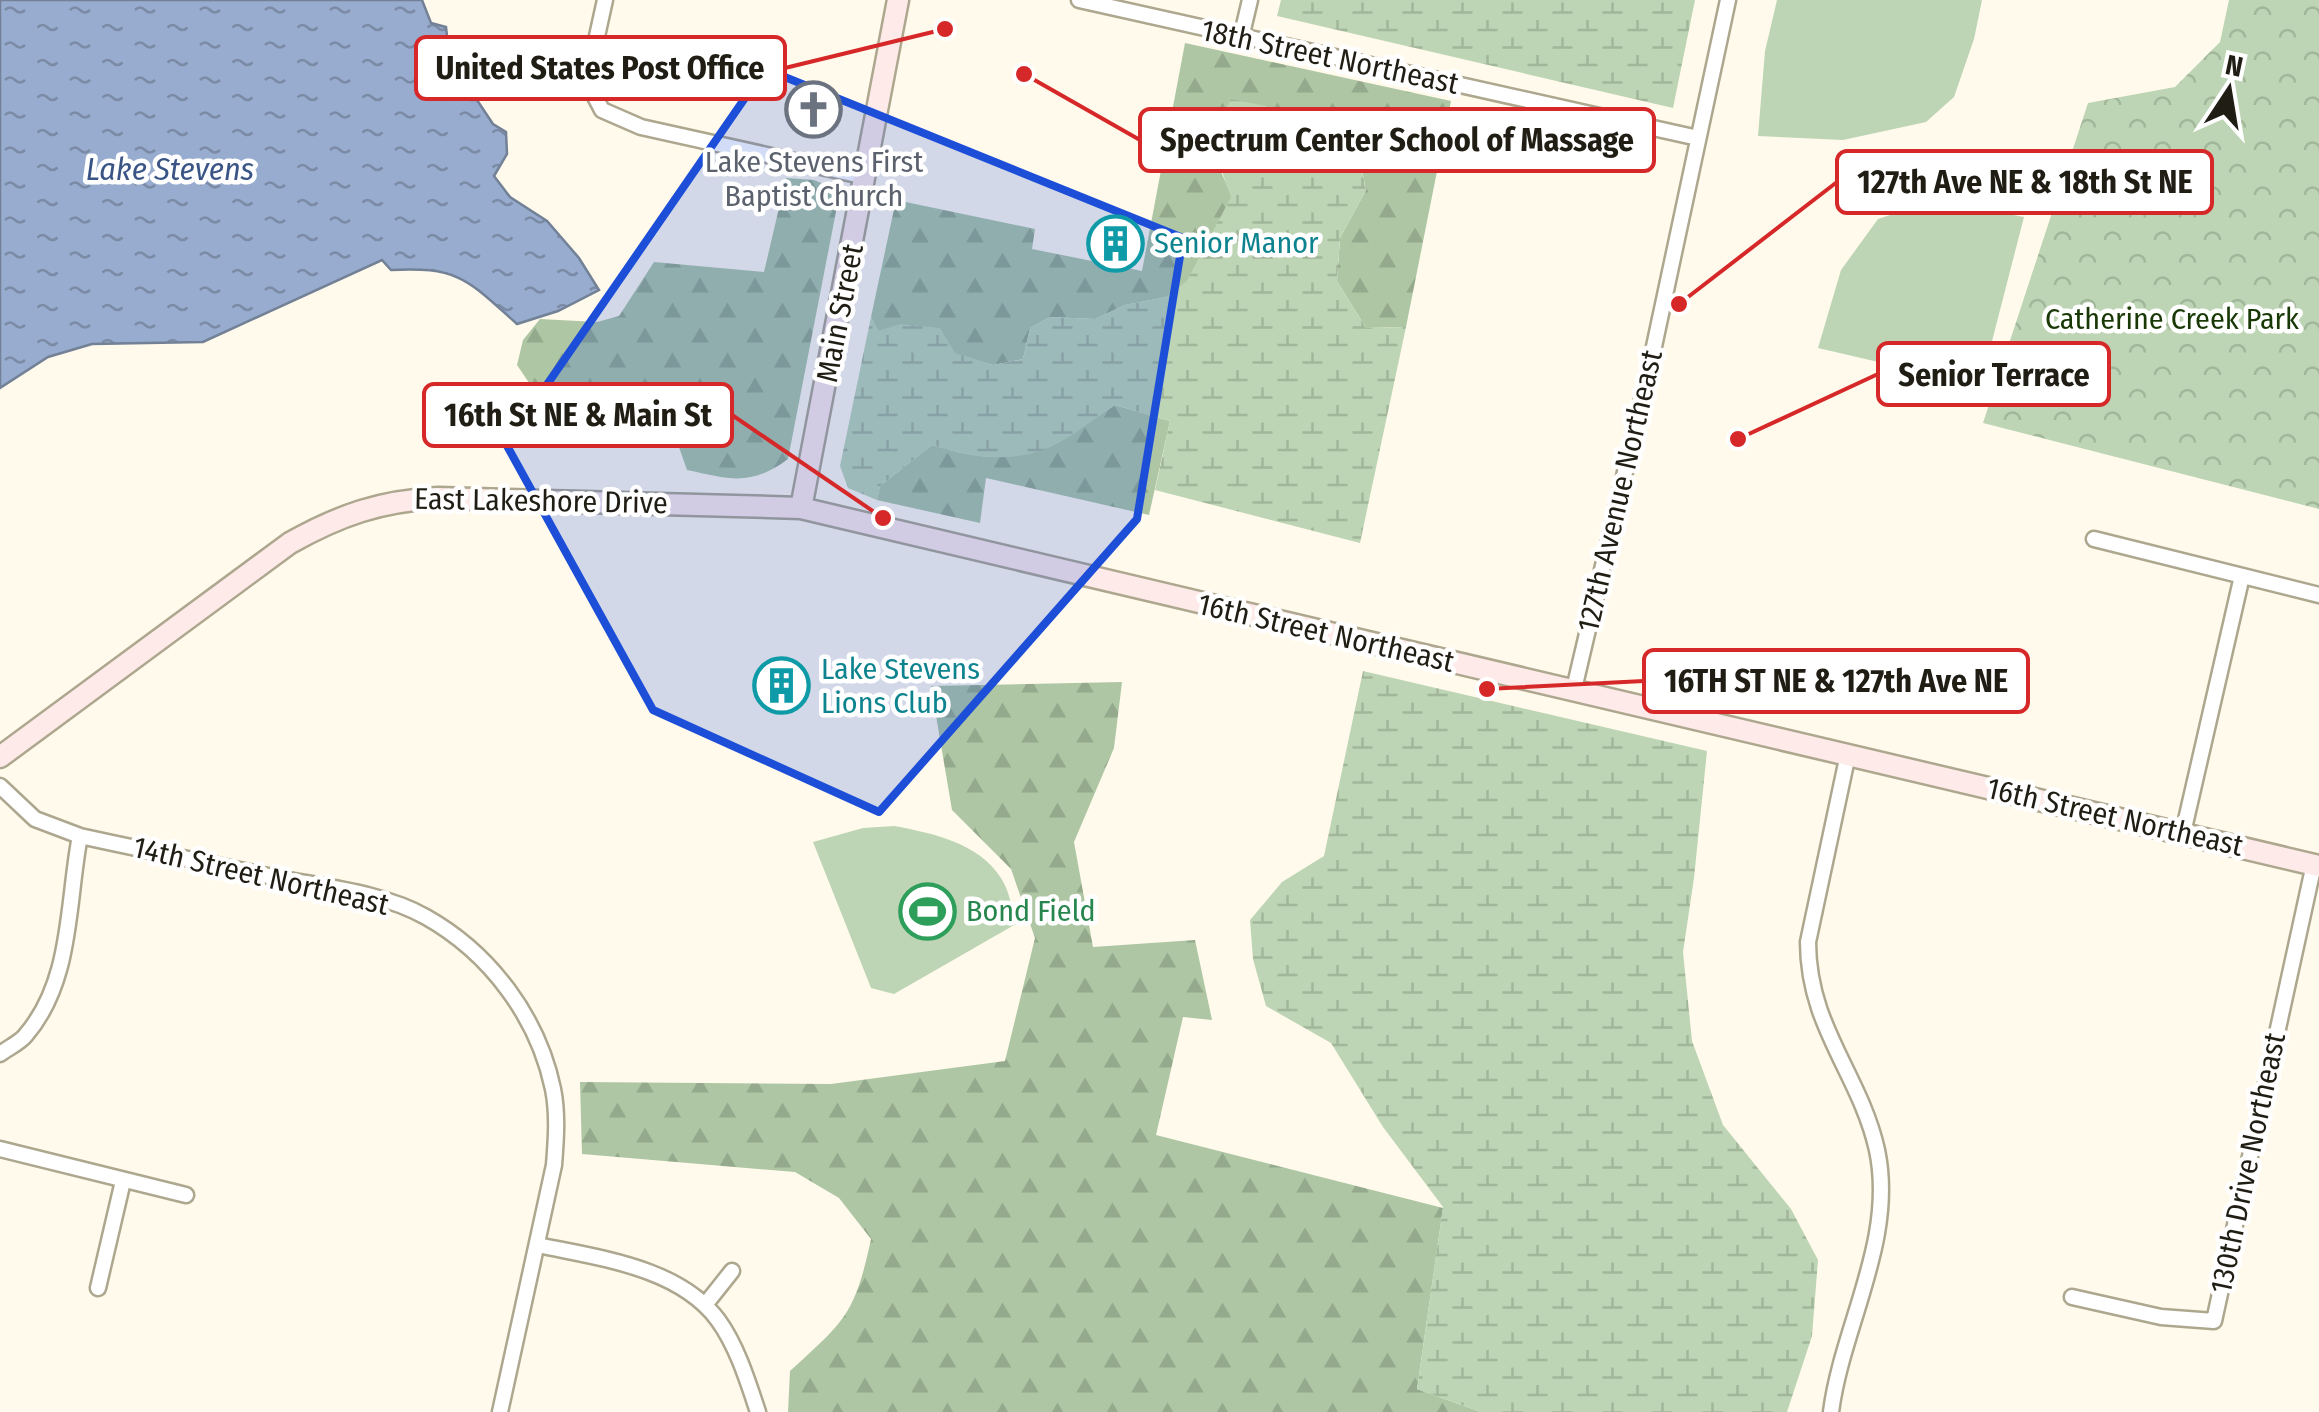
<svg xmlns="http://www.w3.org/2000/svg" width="2319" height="1412" font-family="'Fira Sans Condensed',sans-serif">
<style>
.forest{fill:url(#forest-firs)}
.wetland{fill:url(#wetland-marsh)}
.park{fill:url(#park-crowns)}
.pitch{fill:#bdd5b4}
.water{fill:url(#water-ripples);stroke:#738196;stroke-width:2.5}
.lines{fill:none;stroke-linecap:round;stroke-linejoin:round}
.street-casing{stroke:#aea78f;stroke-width:19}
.secondary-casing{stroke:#aea78f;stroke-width:25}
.street{stroke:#fff;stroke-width:14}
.secondary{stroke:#feeae8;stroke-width:20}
.marked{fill:#1d4ed8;fill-opacity:0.2;stroke:#1d4ed8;stroke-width:8;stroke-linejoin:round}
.labels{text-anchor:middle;stroke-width:9;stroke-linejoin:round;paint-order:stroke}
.street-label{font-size:30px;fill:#201d14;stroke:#fff}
.worship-label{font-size:30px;fill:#5b616d;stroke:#fff}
.culture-label{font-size:30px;fill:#0d838f;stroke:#fff;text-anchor:start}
.park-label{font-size:30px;fill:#183806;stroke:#fff}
.leisure-label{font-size:30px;fill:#27864d;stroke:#fff;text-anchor:start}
.water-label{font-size:32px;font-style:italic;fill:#3a5585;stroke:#fff}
.leader{fill:none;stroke:#d62828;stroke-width:4}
.callout-dot{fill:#d62828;stroke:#fff;stroke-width:4}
.callout{fill:#fff;stroke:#d62828;stroke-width:4}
.callout-label{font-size:32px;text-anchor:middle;font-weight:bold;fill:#201d14}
</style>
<defs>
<pattern id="forest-firs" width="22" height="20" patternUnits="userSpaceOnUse" patternTransform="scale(2.5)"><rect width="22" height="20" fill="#aec6a4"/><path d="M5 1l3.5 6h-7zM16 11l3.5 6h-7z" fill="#95aa8c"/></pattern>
<pattern id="wetland-marsh" width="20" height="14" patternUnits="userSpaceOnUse" patternTransform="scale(2.5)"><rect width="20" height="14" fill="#bdd5b4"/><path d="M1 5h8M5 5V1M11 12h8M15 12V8" fill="none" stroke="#a2b69a"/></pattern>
<pattern id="park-crowns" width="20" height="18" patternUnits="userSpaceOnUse" patternTransform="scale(2.5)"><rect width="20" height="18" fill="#bdd5b4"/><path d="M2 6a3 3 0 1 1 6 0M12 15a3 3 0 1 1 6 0" fill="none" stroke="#a2b69a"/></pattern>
<pattern id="water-ripples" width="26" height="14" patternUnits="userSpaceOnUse" patternTransform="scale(2.5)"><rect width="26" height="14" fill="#97acce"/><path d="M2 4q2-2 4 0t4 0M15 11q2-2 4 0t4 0" fill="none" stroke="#7b8ba6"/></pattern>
</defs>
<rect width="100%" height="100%" fill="#fffaeb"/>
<path class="forest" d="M1185,43L1451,101L1406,327L1366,328L1337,281L1340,238L1366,190L1359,155L1326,146L1283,141L1265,106L1216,160L1232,197L1187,282L1166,297L1125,305L1095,319L1050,317L1030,328L1023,359L993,365L878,331L871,317L896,200L1035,229L1032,249L1142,271Z
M786,178L814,180L840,191L788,459C750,487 730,479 687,470L673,430L651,404L611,403L572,415L540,399L517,365L523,340L540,319L597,322L619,316L654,262L764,272Z
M1115,405L1170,421L1149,515L986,478L980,523L877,500L880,486L932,445C1019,472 1044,451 1115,405Z
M1122,682L1114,748L1074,842L1093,947L1195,940L1212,1020L1183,1017L1156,1135L1443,1208L1417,1389L1481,1412H788L790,1371C845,1321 855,1314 871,1239L839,1198L795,1172L582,1154L580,1082L831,1084L1005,1061L1035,938L1011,869L952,810L931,686Z"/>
<path class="wetland" d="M1281,0H1695L1673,108L1277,16Z
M1231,99L1265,106L1283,141L1359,154L1366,190L1340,238L1337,281L1366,328L1406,327L1360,543L1155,490L1170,421L1115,405C1094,418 1072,438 1048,448C1009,464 970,457 932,445L880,486L877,500L848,488L840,466L871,317L878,331L900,324L940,328L955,353L993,365L1023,359L1030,328L1050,317L1095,319L1125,305L1166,297L1187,281L1231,197C1216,156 1211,140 1231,99Z
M1363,671L1707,751L1694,878L1683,952L1692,1041L1723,1125L1791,1209L1818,1260L1812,1336L1787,1412H1481L1417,1389L1443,1207L1383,1127L1331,1043L1266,1006L1253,959L1250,920L1282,882L1324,856Z"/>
<path class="park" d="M2229,0H2319V509L1983,423L2088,103L2175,87L2220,42Z"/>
<path class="pitch" d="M1777,0H1982L1974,39L1954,97L1926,122L1843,140L1758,136L1765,51Z
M1936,200L2024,217L1982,380L1973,384L1818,348L1841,270L1878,219Z
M894,826C932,833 979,843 1001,878C1010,892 1012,909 1016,924L894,994L871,988L813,842L863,828Z"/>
<path class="water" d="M0,0H422L431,23L446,27L449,55L465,58L471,100H477L493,124L506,132L507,154L494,176L510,197L547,221L579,258L599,290L558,311L517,324C469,281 459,266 391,270L382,260L203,342L92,344L48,357L0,388Z"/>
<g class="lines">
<defs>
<path id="street" d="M605,0L590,68L592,91L602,110L641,127L866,177
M1079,0L1698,138
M1241,38L1250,0
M2094,539L2319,595
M1574,689L1649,370L1728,0
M0,786L35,819L80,836C144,850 208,863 273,877C322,887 382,892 426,917C490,953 538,1017 553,1089C558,1114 556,1140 554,1165L500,1412
M2183,833L2242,576
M0,1054C8,1048 19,1043 25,1036C73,981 67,902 80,836
M0,1149L186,1195
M538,1245C598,1258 679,1267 718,1320C737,1346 748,1382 758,1412
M98,1288L123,1181
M2072,1297L2161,1317L2214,1321L2314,864
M705,1305L732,1271
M1831,1412C1842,1326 1896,1240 1877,1150C1860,1074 1808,1027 1808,942L1848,754"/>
<path id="secondary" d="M801,508L898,0
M0,757L290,543C340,515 380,501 438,498L769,507L801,508C1307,627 1813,748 2319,866"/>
</defs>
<use href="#street" class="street-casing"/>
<use href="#secondary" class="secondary-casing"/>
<use href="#street" class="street"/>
<use href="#secondary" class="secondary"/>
</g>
<path class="marked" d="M765,69L1183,238L1137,519L879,812L653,710L506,444Z"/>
<defs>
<symbol id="church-ring" viewBox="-11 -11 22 22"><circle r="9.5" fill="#fff" stroke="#6b7280" stroke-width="1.5"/><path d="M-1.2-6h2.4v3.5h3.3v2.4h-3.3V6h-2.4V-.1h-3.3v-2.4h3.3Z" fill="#6b7280"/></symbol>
<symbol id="building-ring" viewBox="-11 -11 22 22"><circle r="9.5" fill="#fff" stroke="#0f9aa8" stroke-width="1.5"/><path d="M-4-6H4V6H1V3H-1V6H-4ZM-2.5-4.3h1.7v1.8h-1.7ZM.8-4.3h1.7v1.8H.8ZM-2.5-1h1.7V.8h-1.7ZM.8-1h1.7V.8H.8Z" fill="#0f9aa8"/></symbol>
<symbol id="stadium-ring" viewBox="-11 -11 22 22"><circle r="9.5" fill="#fff" stroke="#2e9e5b" stroke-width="1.5"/><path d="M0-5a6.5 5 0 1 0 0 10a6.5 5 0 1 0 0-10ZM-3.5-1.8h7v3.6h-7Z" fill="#2e9e5b"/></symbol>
</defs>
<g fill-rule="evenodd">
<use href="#church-ring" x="782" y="78" width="63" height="63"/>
<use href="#building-ring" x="1084" y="212" width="63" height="63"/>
<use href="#building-ring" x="750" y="654" width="63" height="63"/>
<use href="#stadium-ring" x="896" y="880" width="63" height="63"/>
</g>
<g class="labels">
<g class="street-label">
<text transform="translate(1330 57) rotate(12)" y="10">18th Street Northeast</text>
<text transform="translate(840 313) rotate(-79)" y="10">Main Street</text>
<text transform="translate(1620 491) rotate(-77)" y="10">127th Avenue Northeast</text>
<text transform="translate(541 501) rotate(1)" y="10">East Lakeshore Drive</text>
<text transform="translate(1326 633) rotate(13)" y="10">16th Street Northeast</text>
<text transform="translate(2115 817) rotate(13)" y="10">16th Street Northeast</text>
<text transform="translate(261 876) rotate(13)" y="10">14th Street Northeast</text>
<text transform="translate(2248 1163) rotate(-78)" y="10">130th Drive Northeast</text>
</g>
<g class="worship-label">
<text x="814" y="172">Lake Stevens First<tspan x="814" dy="34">Baptist Church</tspan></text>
</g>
<g class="culture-label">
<text x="1154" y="253">Senior Manor</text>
<text x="821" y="679">Lake Stevens<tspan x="821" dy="34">Lions Club</tspan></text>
</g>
<g class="park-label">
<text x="2172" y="329">Catherine Creek Park</text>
</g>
<g class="leisure-label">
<text x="966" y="921">Bond Field</text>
</g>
<g class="water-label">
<text x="170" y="180">Lake Stevens</text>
</g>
</g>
<path class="leader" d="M945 29L785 68M1024 74L1140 140M1679 304L1837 182M1738 439L1878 374M883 518L732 415M1487 689L1644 681"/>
<g class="callout-dot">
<circle cx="945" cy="29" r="10"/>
<circle cx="1024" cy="74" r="10"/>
<circle cx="1679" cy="304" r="10"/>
<circle cx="1738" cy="439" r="10"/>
<circle cx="883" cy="518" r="10"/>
<circle cx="1487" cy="689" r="10"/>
</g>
<g class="callout">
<rect x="416" y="37" width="369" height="62" rx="10"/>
<rect x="1140" y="109" width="514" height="62" rx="10"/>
<rect x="1837" y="151" width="375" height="62" rx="10"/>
<rect x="1878" y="343" width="231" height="62" rx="10"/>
<rect x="424" y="384" width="308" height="62" rx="10"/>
<rect x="1644" y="650" width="384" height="62" rx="10"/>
</g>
<g class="callout-label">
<text x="600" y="79">United States Post Office</text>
<text x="1397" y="151">Spectrum Center School of Massage</text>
<text x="2025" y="193">127th Ave NE &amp; 18th St NE</text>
<text x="1994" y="386">Senior Terrace</text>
<text x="578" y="426">16th St NE &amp; Main St</text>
<text x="1836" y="692">16TH ST NE &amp; 127th Ave NE</text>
</g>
<g transform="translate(2229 90) rotate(12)" stroke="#ffffff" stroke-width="8" paint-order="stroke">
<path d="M0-8L18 38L0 25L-18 38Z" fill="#201d14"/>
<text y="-15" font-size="28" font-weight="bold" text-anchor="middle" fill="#201d14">N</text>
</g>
</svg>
